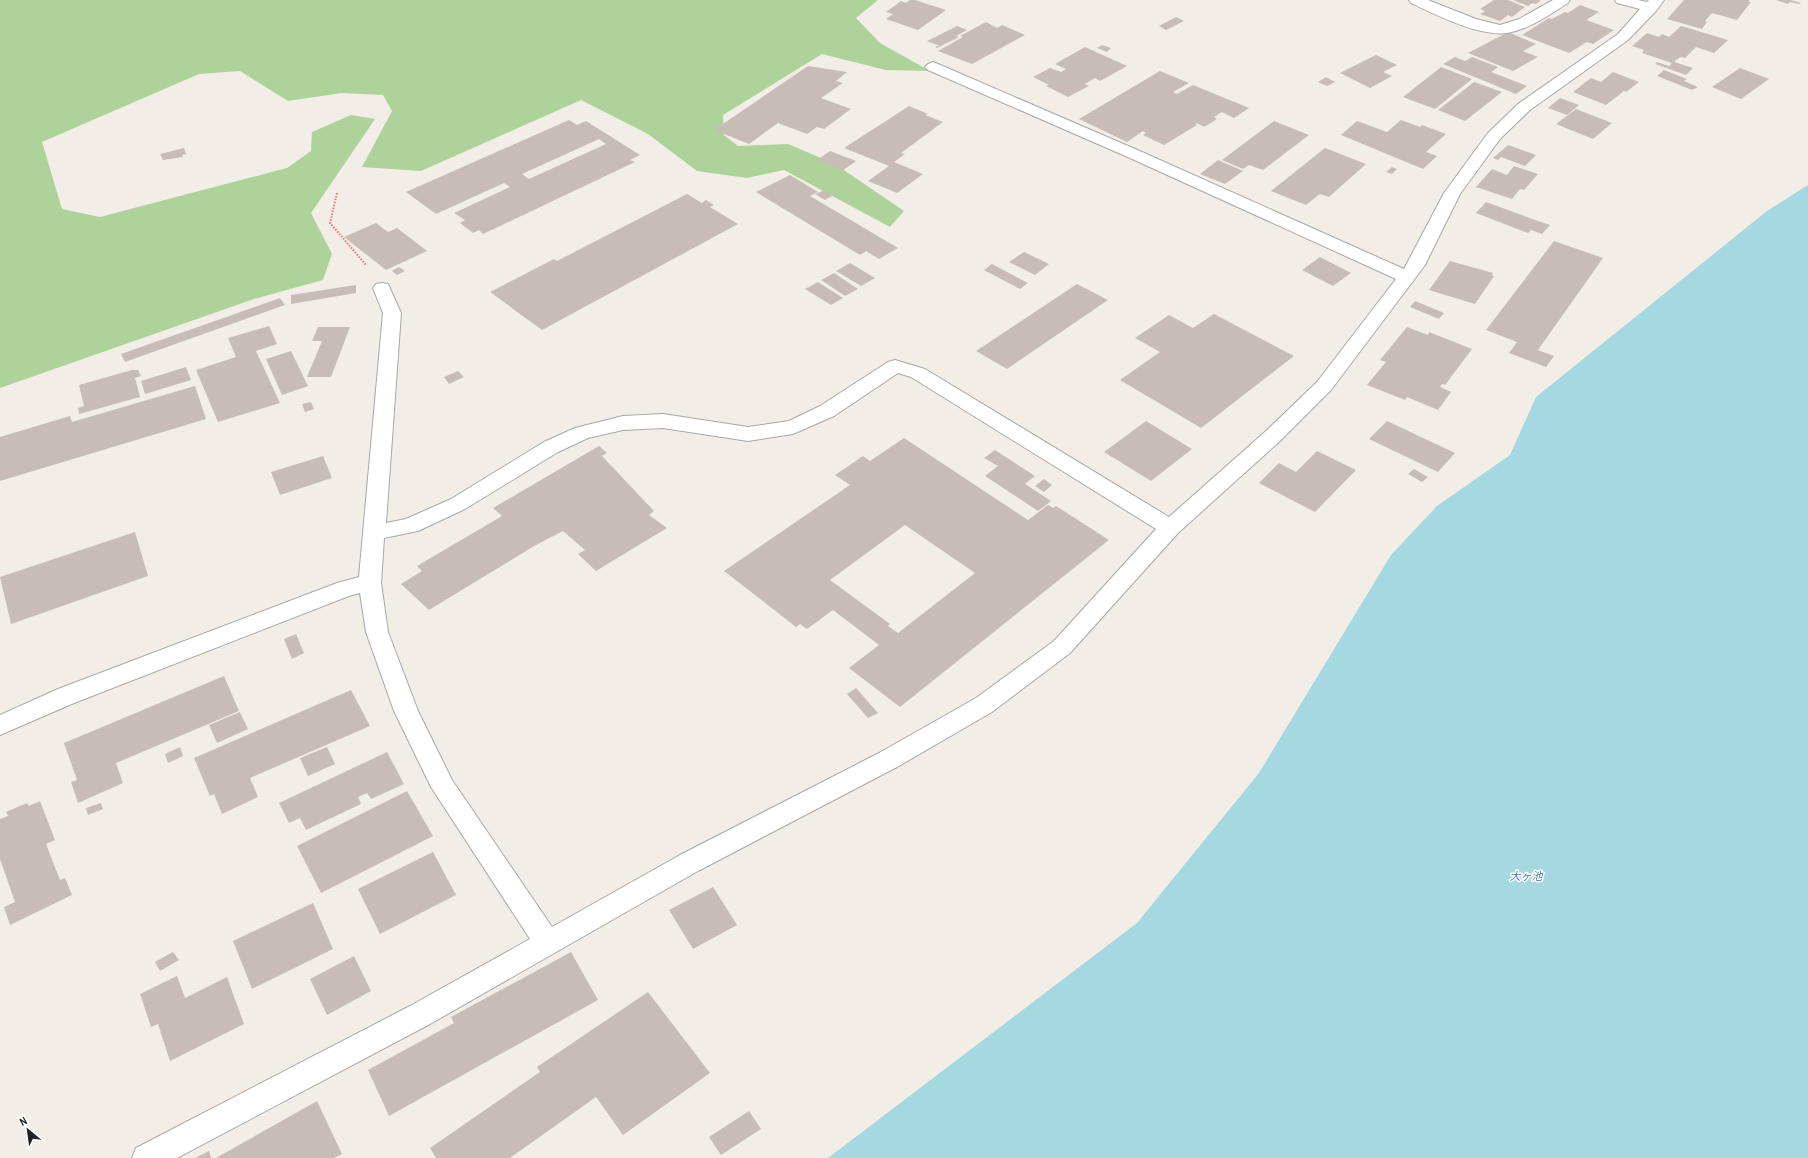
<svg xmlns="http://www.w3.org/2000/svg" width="1808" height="1158" font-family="'Archivo Narrow','Noto Sans JP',sans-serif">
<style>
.forest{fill:#aed39a}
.water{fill:#a5d8e1}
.building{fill:#c7bdb6;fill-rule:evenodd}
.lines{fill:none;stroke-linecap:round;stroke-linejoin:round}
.minor-casing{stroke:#a8a8a8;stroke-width:2}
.path{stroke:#ff716b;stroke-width:2;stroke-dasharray:1.5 1.5;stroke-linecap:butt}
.minor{fill:#fff;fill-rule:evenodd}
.labels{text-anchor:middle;stroke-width:3;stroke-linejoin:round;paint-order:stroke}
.water-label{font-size:11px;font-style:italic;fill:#417aa6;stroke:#fff}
</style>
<rect width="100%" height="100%" fill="#f2ede7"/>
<path class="forest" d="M0,0H878L856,18L880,43L930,71L886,70L822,54L723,115L724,135L738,146L788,144L835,164L904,211L890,227L784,170L747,178L697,171L648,134L581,100L421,171L362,167L392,111L383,95L342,93L288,101L240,71L199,74L42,142L62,209L100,217L287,168L311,151L312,132L351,115L375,119L311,213L332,254L323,280L254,299L0,388Z"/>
<path class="water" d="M1808,185V1158H828L1137,923L1259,773L1391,555L1437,506L1510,455L1536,397L1767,211Z"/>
<path class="building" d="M910,0H915L946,10L918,30L886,19L893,14L886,12L901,1L906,3Z
M1494,0H1508L1525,7L1512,17L1508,15L1500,21L1480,14L1485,11L1480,9Z
M1513,0H1541L1536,4L1532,3L1528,6Z
M1684,0H1750L1748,2H1751L1737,20L1712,13L1705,21L1707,22L1702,29L1667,19Z
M1776,0H1791L1801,3L1799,4L1790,2L1788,4Z
M1580,5L1599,12L1586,20L1614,30L1593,44L1587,42L1569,53L1522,35L1549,18L1552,19L1565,12L1568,13Z
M1176,17L1184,21L1166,30L1159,26Z
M986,22L997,28L1002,25L1025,35L972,64L938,51L963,37L960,36Z
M957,26L967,30L956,36L959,37L937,48L935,47L940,45H937L927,41Z
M1681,26L1728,40L1714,53L1696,47L1685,58L1680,57L1674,62L1693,68L1686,75L1655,64L1657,62L1669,66L1672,63L1642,53L1644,50L1632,46L1647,33L1659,37L1662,34L1669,37Z
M1508,32L1536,44L1523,51L1538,57L1513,71L1468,53Z
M1102,45L1111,48L1107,52L1097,48Z
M1085,47L1127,66L1100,81L1095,78L1085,84L1089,86L1068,97L1046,86L1049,85L1033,77L1050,68L1061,72L1066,69L1055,64Z
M1376,55L1397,65L1383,72L1392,76L1370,88L1340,73Z
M1455,57L1465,61L1472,57L1498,67L1491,72L1527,86L1516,94L1443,64Z
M808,66L847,72L836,81L843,83L821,98L851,109L824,129L817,127L807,134L778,123L749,144L714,130Z
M1441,67L1472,79L1435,109L1403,97Z
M1740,68L1769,79L1741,99L1712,87Z
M1664,70L1687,79L1684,81L1698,87L1692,90L1657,76Z
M1160,71L1189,83L1173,92L1177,94L1193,85L1249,108L1234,118L1222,112L1214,117L1217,119L1204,127L1197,123L1195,124L1197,125L1164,145L1143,135L1146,133L1143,131L1127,142L1079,119Z
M1613,72L1639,82L1626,92L1624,91L1606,105L1573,92L1591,78L1601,82Z
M1326,77L1335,82L1327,86L1318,82Z
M1474,82L1502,92L1465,121L1438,110Z
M1560,98L1579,105L1567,115L1548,108Z
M909,106L928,114L925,115L943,122L901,153L905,154L894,162L923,174L897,193L868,181L889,166L844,148Z
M1576,109L1612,123L1593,139L1556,124Z
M569,120L577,125L586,121L640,155L630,160L635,162L483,234L479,230L473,233L460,223L465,220L454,213L510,187L504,183L436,214L406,192ZM599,139L606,144L529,179L522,174Z
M1401,120L1420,127L1422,125L1446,134L1426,152L1437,156L1423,169L1341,135L1357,121L1387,132Z
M1274,121L1309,135L1263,170L1249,165L1243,169L1222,160Z
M1508,145L1536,155L1525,166L1501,157L1498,160L1493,158Z
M184,148L186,154L182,155L183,157L163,160L160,154Z
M1325,148L1366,164L1329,197L1320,194L1306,205L1271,191Z
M830,151L856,161L842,171L817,160Z
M1218,160L1243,171L1225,184L1200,174Z
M1514,166L1538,174L1524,190L1520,189L1512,199L1476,187L1492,169L1507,175Z
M1392,167L1397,169L1392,174L1386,172Z
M790,175L818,192L810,196L898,248L879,259L866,251L860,255L756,192Z
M825,190L834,195L825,200L815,194Z
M687,194L702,203L706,200L714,205L710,207L738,224L542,330L490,292L554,259L557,261Z
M1486,202L1538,221L1550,225L1542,234L1531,230L1528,233L1476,213Z
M376,223L388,232L397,228L427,251L386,270L344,237Z
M1554,241L1603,258L1538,350L1554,356L1546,367L1509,353L1517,342L1486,330Z
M1024,252L1049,264L1035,275L1009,262Z
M1320,257L1351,273L1333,286L1302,270Z
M1450,261L1493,273L1492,275L1494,276L1475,304L1429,290Z
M850,263L875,278L861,286L836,271Z
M992,264L1028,283L1020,289L984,270Z
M399,267L405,271L397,275L392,271Z
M834,273L858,289L845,296L821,280Z
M818,282L843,298L831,305L805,289Z
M1077,284L1108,300L1007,369L976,351Z
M356,285V293L291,304V295Z
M280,298L285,305L125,362L121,354Z
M1415,301L1444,313L1439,319L1410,307Z
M1214,314L1294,356L1201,428L1120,380L1160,352L1135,338L1169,315L1193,328Z
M269,326L277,344L256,351L280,403L218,422L196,370L236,357L228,338Z
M318,327H350L331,377H307L322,341H312Z
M1407,327L1428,335L1429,332L1472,349L1445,385L1442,384L1440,387L1451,392L1438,410L1407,397L1405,400L1367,385L1386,362L1380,360Z
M291,351L308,386L282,395L266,359Z
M186,367L191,380L145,394L141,381Z
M132,370H138L141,376L135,378L140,397L79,414L78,408L84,406L79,385Z
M458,371L464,377L449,384L444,377Z
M195,386L206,419L0,481V437L70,416L72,422Z
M311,402L314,409L305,412L302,404Z
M1146,421L1192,449L1151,481L1104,452Z
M1387,421L1455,453L1438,472L1369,439Z
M904,438L1028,520L1048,505L1053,508L1056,506L1109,540L900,707L849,668L879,645L833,610L807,629L800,624L796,627L724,571L850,485L835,475L863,456L870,461ZM905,525L975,573L898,633L888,626L890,624L830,580Z
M599,446L607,453L602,456L654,511L649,515L667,528L596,571L578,554L585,550L563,531L536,545L429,610L401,584L422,571L417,566L502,516L493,508Z
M995,450L1035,476L1025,484L1051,501L1038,511L985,476L998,466L984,458Z
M1317,451L1356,470L1315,512L1259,483L1279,463L1296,472Z
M323,456L332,478L280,495L271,472Z
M1414,469L1428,477L1422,482L1408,474Z
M1044,479L1052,485L1044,492L1035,486Z
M135,532L148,576L11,624L0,577Z
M296,634L304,653L292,659L284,639Z
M224,676L239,711L116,763L123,783L78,803L71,782L77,780L64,743Z
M856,688L878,713L868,718L847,694Z
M351,690L370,726L250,778L258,797L222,814L214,794L210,796L194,758Z
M240,712L248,729L217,743L209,725Z
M180,747L183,756L168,763L165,754Z
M327,747L335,764L308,776L300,758Z
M387,752L404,784L371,799L367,793L358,797L361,804L306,830L300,818L289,823L279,803Z
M407,791L433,836L321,893L297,846Z
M40,801L55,840L46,844L60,880L65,878L72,895L10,925L4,907L15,902L0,859V819L8,816L6,812L27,803L29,806Z
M101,803L103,809L88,815L86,808Z
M433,852L456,895L380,934L358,889Z
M713,887L737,925L693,949L669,910Z
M313,903L333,949L252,989L233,941Z
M173,952L179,960L160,971L155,962Z
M571,952L598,1000L389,1116L368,1070L454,1023L451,1017Z
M354,956L371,991L327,1015L310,979Z
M177,976L185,998L227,977L244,1024L170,1061L158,1024L151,1027L140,994Z
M648,992L710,1073L623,1135L596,1097L510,1158H436L430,1148L540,1072L537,1067Z
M317,1101L342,1154L334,1158H216Z
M749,1111L761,1129L721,1155L709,1137Z
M209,1151L211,1158H195Z"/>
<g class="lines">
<defs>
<path id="minor" d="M1409,0H1428L1476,19L1500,25L1519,19L1553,0H1570L1568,3C1549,15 1530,29 1507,33C1480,37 1436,15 1411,3Z
M1615,0H1638L1647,2L1649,0H1664L1656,11L1628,40L1530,110L1500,139L1460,194L1425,265L1331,390L1280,441L1178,533L1070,653L992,712L897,767L698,871L430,1024L177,1158H132L136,1148L410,1006L530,939L431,787L394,711L366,632L360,593L349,596L74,703L0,735V715L58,689L337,583L359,577L383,313L373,288L376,284L382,283L388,284L401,313L386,523L406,519L451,499L544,442L575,428L623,416L663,414L748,427L789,421L820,406L888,362L895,360L925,369L1169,517L1266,431L1317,382L1396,279L1130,158L928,70L925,67L928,64L933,62L938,64L1142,152L1404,269L1444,193L1488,133L1518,104L1618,34L1640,9L1617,3ZM898,373L911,377L1156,529L1054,641L976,698L879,753L680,855L552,927L452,780L418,711L388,632L381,583L384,538L418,531L465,509L558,452L588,438L623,430L663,428L748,441L793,434L834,416Z"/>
</defs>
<use href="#minor" class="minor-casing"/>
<path class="path" d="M337,193L330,223L366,265"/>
<use href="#minor" class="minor"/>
</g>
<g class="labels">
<g class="water-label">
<text x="1526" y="880">大ヶ池</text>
</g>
</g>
<g transform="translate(28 1130) rotate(331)" stroke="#ffffff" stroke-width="3" paint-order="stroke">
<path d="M0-3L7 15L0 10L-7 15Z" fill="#212121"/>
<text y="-6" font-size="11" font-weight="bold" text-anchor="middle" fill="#212121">N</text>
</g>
</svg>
